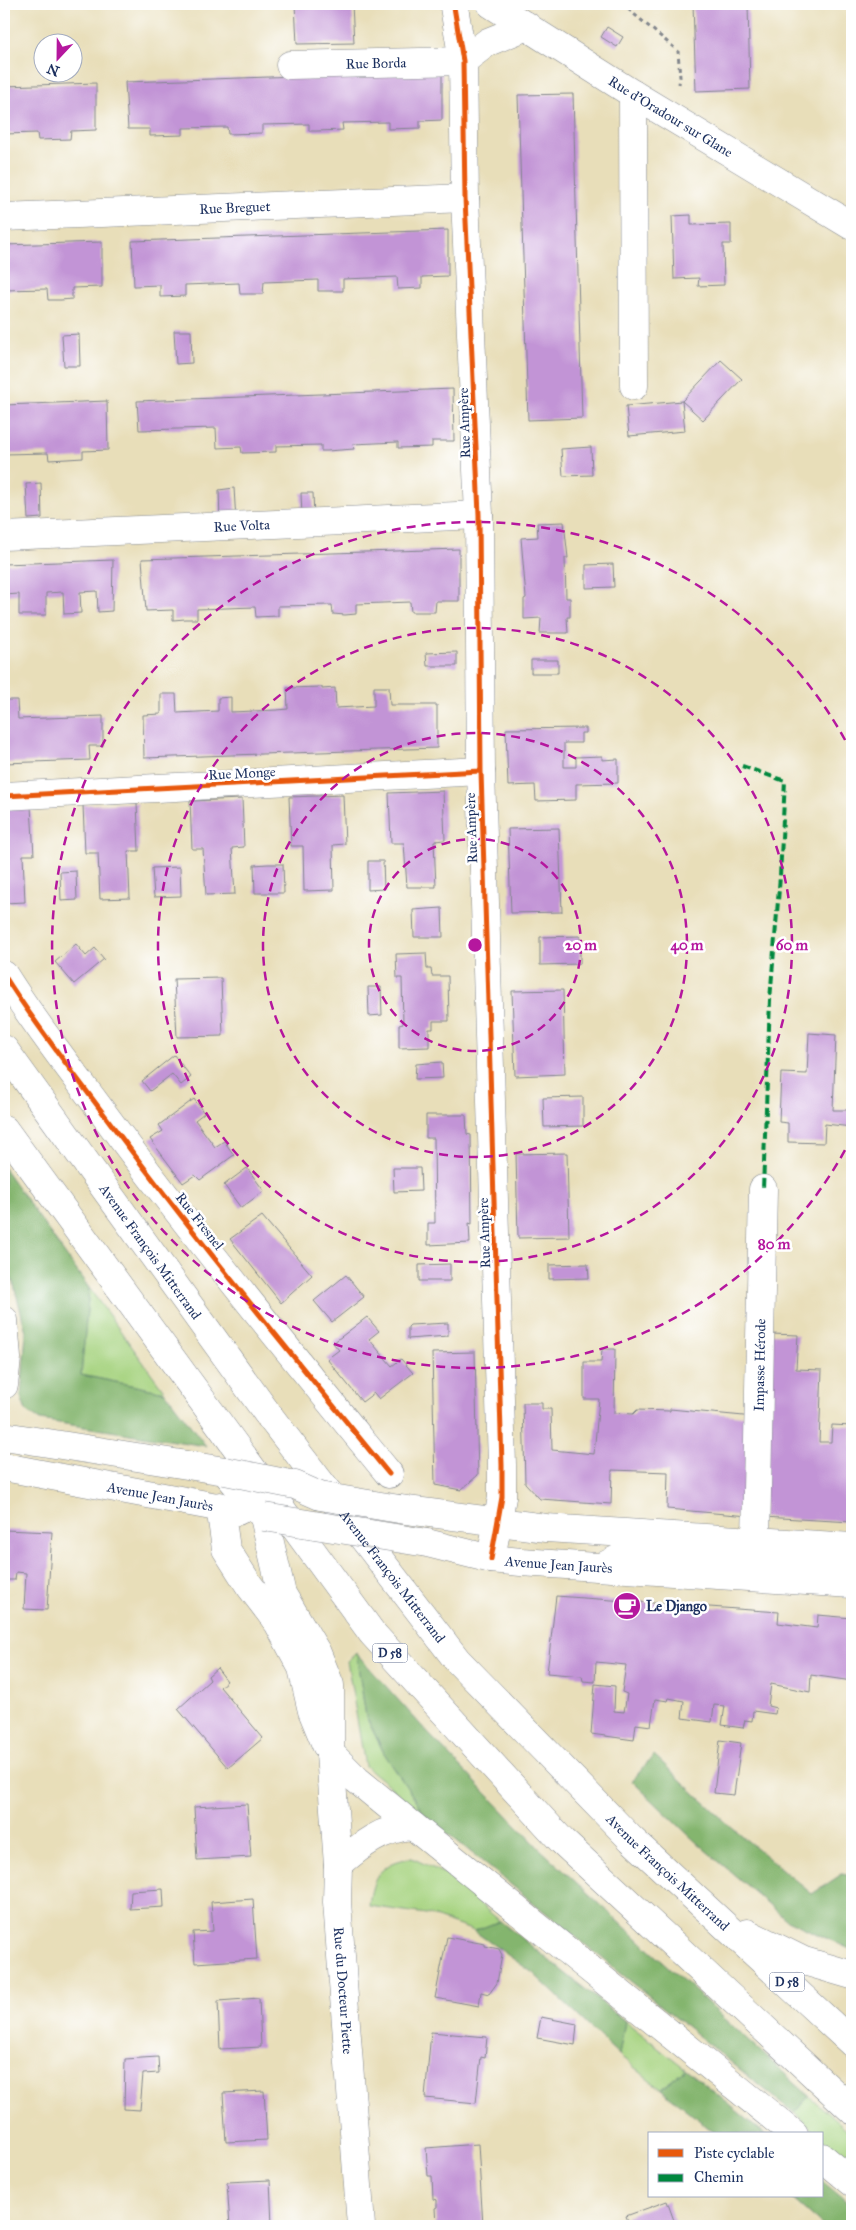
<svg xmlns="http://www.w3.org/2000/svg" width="856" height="2230" font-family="'IM FELL Great Primer',serif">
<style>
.green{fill:#a6d37f;stroke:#60816e}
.forest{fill:#84b56e;stroke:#507266}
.building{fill:#c294d6}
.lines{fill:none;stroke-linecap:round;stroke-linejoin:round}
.minor-casing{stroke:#82868c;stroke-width:29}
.major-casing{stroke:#82868c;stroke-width:29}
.highway-casing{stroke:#82868c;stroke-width:29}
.path{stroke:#82868c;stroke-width:3;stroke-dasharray:4 4;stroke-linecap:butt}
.minor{stroke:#fff;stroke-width:28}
.major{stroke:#fff;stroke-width:28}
.highway{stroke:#fff;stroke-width:28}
.major-bridge-casing{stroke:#82868c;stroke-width:29;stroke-linecap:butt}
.major-bridge{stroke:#fff;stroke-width:28}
.quiet{stroke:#00873e;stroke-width:4;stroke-dasharray:8 4;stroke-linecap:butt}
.cycleway-casing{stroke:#fff;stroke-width:8}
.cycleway{stroke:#e8590c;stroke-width:5}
.ring{fill:none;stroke:#b5179e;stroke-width:2.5;stroke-dasharray:9 6}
.labels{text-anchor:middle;stroke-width:5;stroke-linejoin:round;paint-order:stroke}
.shield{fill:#fff;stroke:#5f6d8e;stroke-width:1}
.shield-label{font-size:12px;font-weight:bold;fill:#1b2f5e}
.street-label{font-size:14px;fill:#1b2f5e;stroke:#fff}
.poi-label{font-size:14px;font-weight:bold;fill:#1b2f5e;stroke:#fff;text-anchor:start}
.centre{fill:#b5179e;stroke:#fff;stroke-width:2.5}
.ring-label{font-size:15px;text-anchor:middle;font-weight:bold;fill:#b5179e;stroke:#fff;stroke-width:5;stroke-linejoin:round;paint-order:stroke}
</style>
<rect width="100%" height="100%" fill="#fff"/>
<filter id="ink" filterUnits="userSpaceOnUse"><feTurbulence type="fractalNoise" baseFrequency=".02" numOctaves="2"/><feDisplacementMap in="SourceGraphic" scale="10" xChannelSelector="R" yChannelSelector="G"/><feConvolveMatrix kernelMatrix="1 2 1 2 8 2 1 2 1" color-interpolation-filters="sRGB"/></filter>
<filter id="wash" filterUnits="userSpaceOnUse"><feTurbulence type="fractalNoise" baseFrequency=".0096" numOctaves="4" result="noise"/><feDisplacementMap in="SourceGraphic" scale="20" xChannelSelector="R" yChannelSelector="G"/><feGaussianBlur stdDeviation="1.12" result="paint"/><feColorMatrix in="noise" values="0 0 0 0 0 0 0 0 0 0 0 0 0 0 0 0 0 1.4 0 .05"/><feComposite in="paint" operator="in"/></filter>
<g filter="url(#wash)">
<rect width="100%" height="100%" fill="#e8deb9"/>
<path class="green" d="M89,1288L165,1392L81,1375Z
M356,1653L366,1717L384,1753L426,1816L365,1766L347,1661Z
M412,1858L445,1874L500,1921L474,1931L426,1914L369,1906C372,1876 382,1862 412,1858Z
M625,2021L686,2069L661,2089L619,2055Z
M809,2096L852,2134V2163L822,2138V2134H818L794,2113Z"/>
<path class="forest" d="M4,1168L89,1288L81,1375L165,1392L206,1446L40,1420L26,1411L21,1397L26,1332L14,1285L4,1261Z
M356,1653L428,1733L540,1849L809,2096L794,2113L426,1816L384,1753L366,1716Z
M654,1755L732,1828L812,1894L842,1874L852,1876V1950L787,1920L696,1842L632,1781Z
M500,1921L625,2021L619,2055L533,1973L474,1931Z
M686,2069L765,2134H716L661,2089Z
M822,2181L852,2206V2226H823L789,2196H822Z"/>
<g id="blocks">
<path class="building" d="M295,4H352L354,43L297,44Z
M693,4H748L750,89L696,91Z
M607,27L623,37L617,47L601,37Z
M442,71V120L420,121V128L388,129V122L342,123L343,130L317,131H309V124L262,125V133L228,134L227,127L183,128V135L150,136V129H128L125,82Z
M96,83V130L71,131L70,139L38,140L37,133L4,134V86Z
M573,94L582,418L528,420L518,95Z
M691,215V225L731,224V244H723L724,285L698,286L699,278L674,279L672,216Z
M448,230V276L422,277V288L398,289L397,277L343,279V291H318V280L264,282L263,294H240L239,283L185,285V296L160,297V285L134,286L132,241Z
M102,242V287L72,288V299L61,300H48L47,289L4,290V245Z
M174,331H191L192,363L176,364Z
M79,334L80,366H64L62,335Z
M721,360L742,379L703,420L682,401Z
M453,389L454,441H432V447L398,448V442L353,444L354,449L327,451H321V445L276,446V452L242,453L241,447L217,448L216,428L139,430L137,401Z
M107,401L108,450L83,451V458L67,459L49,460L48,453L4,454V405Z
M682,401L685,431L629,436L626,406Z
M591,447L592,475L563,476L561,449Z
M41,483L42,518L28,519L26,484Z
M234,488L236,521L220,522L219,490Z
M301,493H313L314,517H302Z
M564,522L568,558H565L566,598H570V617H567L568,633H540L541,618L524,619V599L526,598L521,538L538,537L537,523Z
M459,549V601H436L435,612H411L410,602L356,604V614L345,615L333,614L332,605L278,606V616L256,617L255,607L197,609V619H185L173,620V610L146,611L142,559Z
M113,560L112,611L98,612L97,591L80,592L81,613L64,614L63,592L46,593V615H19V594L4,595V564Z
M613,564L614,587L586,588V565Z
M457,652V666H427L426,653Z
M531,660H558V673H531Z
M322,687V689L335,688L336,708L374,706V687H389L390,705H437V748L144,758L143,715L161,714V694H176L177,713L218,711V698L231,697V712L277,710L288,709L287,688Z
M4,700H17L18,719L103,716V746H89L90,760L4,763Z
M586,728V733H581V743H564V767H576V757L602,756V760L618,759V783L576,784V800L536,801L535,785L508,786L506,729Z
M443,791L445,840L434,841L436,887H407L404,843H391L389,793Z
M343,795L345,844L333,845L334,890L304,891L303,846H291L289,797Z
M242,799L244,847L232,848L235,894L206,895L203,849H192L190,801Z
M137,803L139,851H128L130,898L100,899L98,853H85L83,805Z
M31,807L34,855H23L25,902L4,903V808Z
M559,828L562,912L511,913L508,829Z
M368,861H383L384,889L368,890Z
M268,864H283L284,893H255L254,865Z
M180,867L181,896L154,897L152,868Z
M76,871L77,900L61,901L60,872Z
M442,908L443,937H414L413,910Z
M580,936V964L540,965V937Z
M76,944L86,956L95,948L104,959L74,984L55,962Z
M426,953L427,969H431L432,976H448L449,1021H433V1029H429V1047L399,1048V1025L403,1024L402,978H397L396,954Z
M221,978L223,1036L177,1037L174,979Z
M368,987H381L382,1015L369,1016Z
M563,990L565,1074L515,1076L512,991Z
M809,1033L836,1035L833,1110H852V1127L825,1124L824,1143L788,1142V1123L779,1122L781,1073L807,1074Z
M174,1055L191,1077L181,1085L172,1074L150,1091L142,1081Z
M442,1062L443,1078L415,1079L416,1064Z
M583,1097V1126L544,1127L543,1098Z
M194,1099L204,1113L195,1120L215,1147L224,1141L234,1155L200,1180L195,1175L183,1183L150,1139L163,1131L159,1125Z
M426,1115H466L467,1134L471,1135L472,1224L469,1223L470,1243L428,1245V1223H435L434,1138H426Z
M567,1153L569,1237L518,1238L516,1154Z
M247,1168L264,1191L241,1208L224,1185Z
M393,1168H420L421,1191L394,1192Z
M262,1216L312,1275L281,1303L230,1239Z
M450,1264V1281H419V1265Z
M588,1264L589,1278L549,1279V1265Z
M346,1275L364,1297L332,1322L314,1301Z
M367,1317L379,1331L369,1339L379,1351L392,1366L401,1359L413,1373L379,1399L374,1393L362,1402L327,1359L339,1350L333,1343Z
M448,1323V1336L408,1339V1327L410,1325Z
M771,1334L798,1335L796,1369L822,1370L819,1442H831L832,1425L852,1426V1522L763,1517Z
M602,1349H615L614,1413L633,1414L637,1410L670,1411V1409L754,1417L749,1516L667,1509L668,1472L612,1470L611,1504L540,1499L525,1483L523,1403H542V1409H551L552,1450L594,1454L599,1399H584V1362H601Z
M475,1352L478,1475L461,1490L435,1485L432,1353Z
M4,1530L52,1532L47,1610L24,1609L26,1573L16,1572L15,1580H4Z
M556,1596L779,1612L778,1623L817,1628L818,1615L852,1618V1681L811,1675L810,1692L771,1684L768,1706L776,1708L775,1714L753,1711L752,1721L745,1720L743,1728L722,1725L725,1706L714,1705L712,1722L682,1718L684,1701L669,1698L668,1701L655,1699L651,1726L636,1724L634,1740L591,1734L595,1684L615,1686L614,1711L624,1712L627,1694L622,1692L626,1665L596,1662L595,1682L583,1681L582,1676L547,1673Z
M217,1668L227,1681L220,1687L263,1738L228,1768L178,1709L210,1680L208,1676Z
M851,1698H852V1718H849Z
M720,1740L741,1743L734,1795L714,1793Z
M247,1804L251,1857L197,1860L194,1807Z
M163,1889L164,1907L130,1909L131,1891Z
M253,1899L257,1959L195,1963L193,1932L213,1931L211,1902Z
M447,1937L485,1944V1946L499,1949L502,1955L497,1983L489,1994L481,1992L479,2006L435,1998Z
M259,1998L261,2047L220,2049L218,2001Z
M541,2017L577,2024L575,2045L537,2038Z
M431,2032L487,2037L485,2058L481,2057L476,2103L425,2098Z
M158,2057L159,2073L143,2074L140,2110L124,2109L125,2059Z
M264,2091L267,2140L226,2142L223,2093Z
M478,2144L483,2226H436L435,2208L437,2207V2200L433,2199L432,2176H428L426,2148Z
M270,2180L272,2226H230L227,2182Z
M667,2201L676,2226H630L626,2216Z"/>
</g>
</g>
<g filter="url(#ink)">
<use href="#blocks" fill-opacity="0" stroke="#82868c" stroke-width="1"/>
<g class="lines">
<defs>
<g id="minor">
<path id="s1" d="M491,4L633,94L852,226"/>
<path d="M454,7L463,61L465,198L479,515L481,771L502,1465V1497L491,1559"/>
<path id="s2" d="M290,65L463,61L488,42L527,26"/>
<path d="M633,94L634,386"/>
<path id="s3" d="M4,217L465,198"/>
<path id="s4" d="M4,536L479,515"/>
<path d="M4,796L481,771"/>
<path d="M4,975C34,1023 69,1067 103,1113C194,1236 292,1355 389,1474"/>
<path id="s5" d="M756,1541L763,1189"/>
<path d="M604,1566L631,1552L852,1568"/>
<path id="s6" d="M330,1753L338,1865L337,1902L361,2226"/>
</g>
<g id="major">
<path d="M4,1436L225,1471L264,1517L282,1594L317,1653L330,1685V1753"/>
<path id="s7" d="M4,1467L238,1511"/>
<path d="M220,1506L226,1549L249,1585L278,1623L302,1668L312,1711L326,1745"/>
<path d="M399,1509L546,1528L852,1547"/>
<path id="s8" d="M427,1543L491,1559L521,1562L852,1584"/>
</g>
<g id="highway">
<path id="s9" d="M4,1049L267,1413L457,1660L631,1839L852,2043"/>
<path d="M4,1129L372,1633L562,1841L852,2110"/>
<path d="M4,1320L7,1358L4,1385"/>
<path d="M330,1753L357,1780L413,1826L794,2134"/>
<path d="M338,1865C361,1845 382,1828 413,1826"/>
<path d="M747,1933L804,1961L852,1975"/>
<path d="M822,2157L852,2182"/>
</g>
</defs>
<use href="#minor" class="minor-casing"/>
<use href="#major" class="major-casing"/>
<use href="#highway" class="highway-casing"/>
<path class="path" d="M622,4L678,51L680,77L679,84"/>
<use href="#minor" class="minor"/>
<use href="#major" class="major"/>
<use href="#highway" class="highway"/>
<defs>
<path id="major-bridge" d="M225,1471L295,1485L320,1496L399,1509
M264,1517L427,1543"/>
</defs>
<use href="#major-bridge" class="major-bridge-casing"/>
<use href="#major-bridge" class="major-bridge"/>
<path class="quiet" d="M742,766L785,781L780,876L770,1000L763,1189"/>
<defs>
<path id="cycleway" d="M454,7L463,61L465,198L479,515L481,771L502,1465V1497L491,1559
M4,796L481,771
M4,975C34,1023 69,1067 103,1113C194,1236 292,1355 389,1474"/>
</defs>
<use href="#cycleway" class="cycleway-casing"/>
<use href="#cycleway" class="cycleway"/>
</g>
</g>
<g class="ring">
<circle cx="475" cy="945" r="106"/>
<circle cx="475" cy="945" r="212"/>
<circle cx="475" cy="945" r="317"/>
<path d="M852 1137A423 423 0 1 1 852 753"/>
</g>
<defs>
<symbol id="cafe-disc" viewBox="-11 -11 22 22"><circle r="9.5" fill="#b5179e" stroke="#fff"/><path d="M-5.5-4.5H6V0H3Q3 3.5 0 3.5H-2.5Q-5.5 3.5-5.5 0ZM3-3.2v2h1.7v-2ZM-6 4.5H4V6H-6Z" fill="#fff"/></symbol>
</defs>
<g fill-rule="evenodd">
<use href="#cafe-disc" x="611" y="1590" width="32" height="32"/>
</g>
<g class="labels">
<g class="shield">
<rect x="372.5" y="1643.5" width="35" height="19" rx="4"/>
<rect x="769.5" y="1972.5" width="35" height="19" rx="4"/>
</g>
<g class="shield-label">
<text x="390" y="1657">D 58</text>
<text x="787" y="1986">D 58</text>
</g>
<g class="street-label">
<text dy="5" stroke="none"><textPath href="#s2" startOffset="86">Rue Borda</textPath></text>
<text dy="5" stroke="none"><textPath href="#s1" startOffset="212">Rue d'Oradour sur Glane</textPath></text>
<text dy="5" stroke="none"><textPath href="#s3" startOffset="231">Rue Breguet</textPath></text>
<text transform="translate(464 423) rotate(-92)" y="5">Rue Ampère</text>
<text dy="5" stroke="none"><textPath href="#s4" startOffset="238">Rue Volta</textPath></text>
<text transform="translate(242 773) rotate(-3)" y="5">Rue Monge</text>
<text transform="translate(471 828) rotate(-92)" y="5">Rue Ampère</text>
<text transform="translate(200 1221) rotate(52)" y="5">Rue Fresnel</text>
<text transform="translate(484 1233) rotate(-92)" y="5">Rue Ampère</text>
<text dy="5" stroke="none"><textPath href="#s9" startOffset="250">Avenue François Mitterrand</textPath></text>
<text dy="5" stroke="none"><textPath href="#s5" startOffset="176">Impasse Hérode</textPath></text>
<text dy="5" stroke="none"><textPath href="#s7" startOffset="159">Avenue Jean Jaurès</textPath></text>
<text dy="5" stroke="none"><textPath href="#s8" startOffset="134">Avenue Jean Jaurès</textPath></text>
<text dy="5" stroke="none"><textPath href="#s9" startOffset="655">Avenue François Mitterrand</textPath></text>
<text dy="5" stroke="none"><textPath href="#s9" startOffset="1060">Avenue François Mitterrand</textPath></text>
<text dy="5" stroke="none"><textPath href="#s6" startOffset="238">Rue du Docteur Piette</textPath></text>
</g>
<g class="poi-label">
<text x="646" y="1611">Le Django</text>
</g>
</g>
<circle cx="475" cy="945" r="8" class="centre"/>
<g class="ring-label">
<text x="581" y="950">20 m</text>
<text x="687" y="950">40 m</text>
<text x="792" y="950">60 m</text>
<text x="774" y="1249">80 m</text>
</g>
<rect width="856" height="2230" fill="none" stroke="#fff" stroke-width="20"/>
<rect x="648" y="2132" width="175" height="65" fill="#ffffff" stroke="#a4acbf"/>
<rect x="658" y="2149" width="25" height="8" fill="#e8590c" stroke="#a4acbf"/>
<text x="694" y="2158" font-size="15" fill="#1b2f5e">Piste cyclable</text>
<rect x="658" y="2174" width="25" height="8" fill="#00873e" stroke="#a4acbf"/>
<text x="694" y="2182" font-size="15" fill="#1b2f5e">Chemin</text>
<g transform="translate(58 58) rotate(202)"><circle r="24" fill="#ffffff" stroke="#a4acbf"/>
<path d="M0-4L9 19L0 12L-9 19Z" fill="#b5179e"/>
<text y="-8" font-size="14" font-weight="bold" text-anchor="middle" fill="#1b2f5e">N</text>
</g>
</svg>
